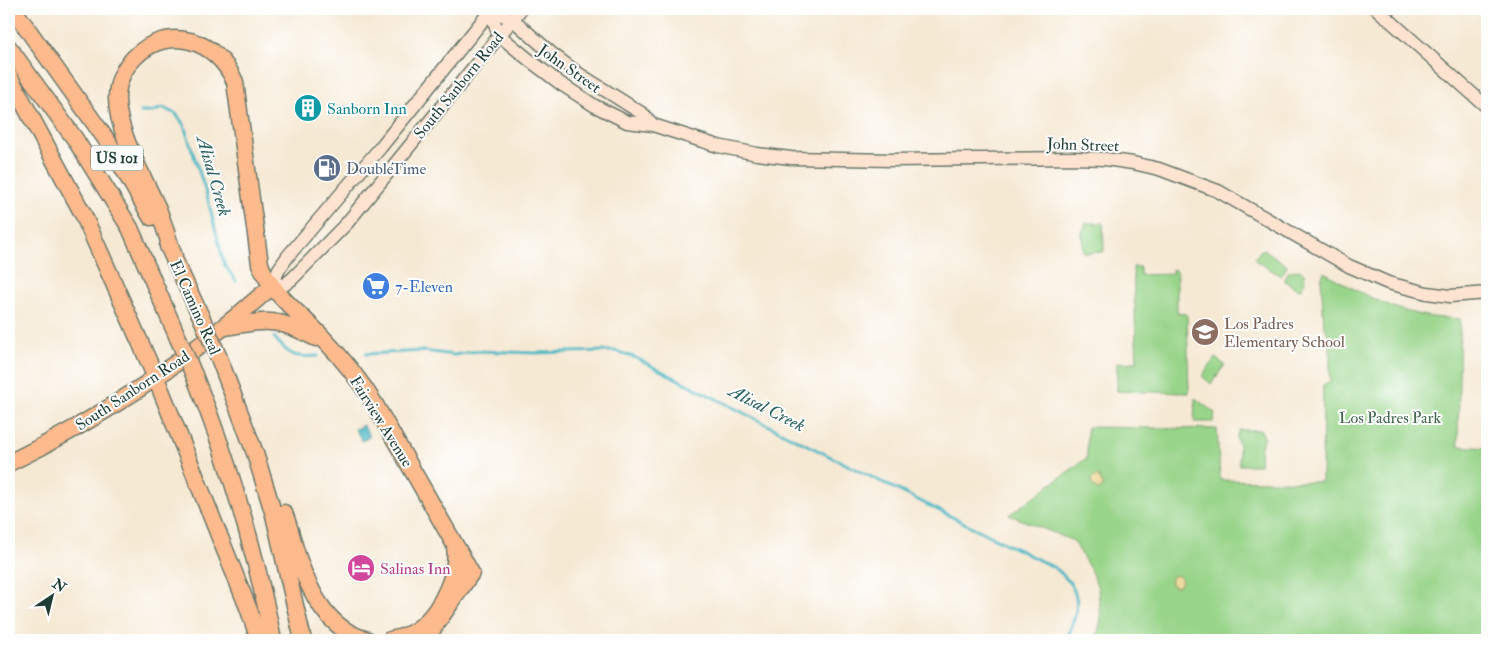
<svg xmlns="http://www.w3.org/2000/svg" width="1496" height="649" font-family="'IM FELL Double Pica',serif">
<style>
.green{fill:#98d489;stroke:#5c885e}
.sand{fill:#eeda9e;stroke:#868c69}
.water{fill:#4bb8c5;stroke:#357a7c}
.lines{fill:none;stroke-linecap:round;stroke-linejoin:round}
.stream{stroke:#4bb8c5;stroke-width:3}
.secondary-casing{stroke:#6a796c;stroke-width:15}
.highway-casing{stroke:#6a796c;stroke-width:19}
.secondary{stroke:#fee3d1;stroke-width:12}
.highway{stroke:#fcba8d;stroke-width:16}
.highway-bridge-casing{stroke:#6a796c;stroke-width:19;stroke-linecap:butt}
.highway-bridge{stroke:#fcba8d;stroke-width:16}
.labels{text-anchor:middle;stroke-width:4;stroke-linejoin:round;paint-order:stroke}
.shield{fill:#fff;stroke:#627771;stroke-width:1}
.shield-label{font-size:15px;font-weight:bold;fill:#1f3d34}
.street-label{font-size:16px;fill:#1f3d34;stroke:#fff}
.culture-label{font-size:16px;fill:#0d838f;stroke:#fff;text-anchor:start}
.service-label{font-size:16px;fill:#4e5e75;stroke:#fff;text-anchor:start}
.shop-label{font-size:16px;fill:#366cbe;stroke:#fff;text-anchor:start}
.education-label{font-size:16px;fill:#785e54;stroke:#fff;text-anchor:start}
.park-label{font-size:16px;fill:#3d6349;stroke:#fff}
.hotel-label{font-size:16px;fill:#b23c85;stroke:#fff;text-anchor:start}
.water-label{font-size:18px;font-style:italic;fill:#2c6260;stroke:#fff}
</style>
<rect width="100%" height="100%" fill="#fff"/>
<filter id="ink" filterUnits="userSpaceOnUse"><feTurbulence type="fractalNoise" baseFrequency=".02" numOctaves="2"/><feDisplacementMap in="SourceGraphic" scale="10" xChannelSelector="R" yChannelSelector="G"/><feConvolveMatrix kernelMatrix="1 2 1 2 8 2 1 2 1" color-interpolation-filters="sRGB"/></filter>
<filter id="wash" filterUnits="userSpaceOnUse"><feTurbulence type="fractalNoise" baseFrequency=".0096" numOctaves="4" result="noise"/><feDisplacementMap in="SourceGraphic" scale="20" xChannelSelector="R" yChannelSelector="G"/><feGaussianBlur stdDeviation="1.12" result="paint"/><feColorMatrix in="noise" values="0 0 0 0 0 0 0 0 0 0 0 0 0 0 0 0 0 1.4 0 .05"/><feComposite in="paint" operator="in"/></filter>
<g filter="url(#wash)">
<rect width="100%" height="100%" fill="#f6e9d4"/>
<path class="green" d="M1086,223H1102L1103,224L1104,250L1103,252L1085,253L1083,251L1082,233Z
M1264,249L1286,265L1287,267L1281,276L1256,261L1255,258L1261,250Z
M1133,267H1140V275L1172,274V269L1177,271V313L1187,314L1189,393L1117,391V363L1137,362Z
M1300,270L1304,273L1305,282L1301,289L1296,288L1285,281V277L1289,271Z
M1324,272C1355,290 1386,308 1421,315C1434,318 1447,318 1460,319L1458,446L1487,448V640H1096L1101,620L1098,588L1091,571L1074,541L1009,515L1087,458V427L1217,429L1220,480L1322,482L1323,385L1330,381V339L1324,325L1321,279Z
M1215,358L1225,365L1211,384L1202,376Z
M1195,398L1215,413L1213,422H1194Z
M1239,430H1261L1264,437L1261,446L1260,465H1239V446L1236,437Z"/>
<path class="sand" d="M1098,476L1103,485L1100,490C1093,489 1090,484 1092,478Z
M1170.5 581a5.5 5.5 0 1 1 11 0a5.5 5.5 0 1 1-11 0Z"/>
<path class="water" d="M363,425L370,436L362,441L355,429Z"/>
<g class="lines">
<path class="stream" d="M141,112H152L163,108L176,114L184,125L207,196L224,264L236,281
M274,337C289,356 295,358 318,356
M366,354L424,351L454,355L477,351L535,353L604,351H615L636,358L797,440L1055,568C1084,591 1080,609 1066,640"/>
</g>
</g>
<g filter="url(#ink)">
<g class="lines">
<defs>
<path id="secondary" d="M488,9L512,19L551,53L576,72L643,114L653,125
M1377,9L1487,107
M490,11L499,35L528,59L561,84L595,106L627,122L653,125L718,146L757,154L791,158L892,160L1073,158L1105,159L1133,163L1159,169L1218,191L1349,266L1388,283L1427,293L1450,296L1487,293
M271,287L284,285L292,279L347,223L521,9
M271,287L279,269L288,256L380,148L492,9"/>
<path id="highway" d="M13,9L108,142L151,217
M9,48L75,139L130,228L178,338
M9,76L83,214L156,378L249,610L259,640
M168,246L202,319
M174,256C168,240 164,224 158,209C144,178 117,132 117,99C117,83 123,69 134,58C168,22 218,41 235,82L260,264C271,294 300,313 322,337C341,357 359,379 374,403L471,573L425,640
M225,327C268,320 276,317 316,338
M219,358L255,453L274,515L303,640
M194,375C229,461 255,549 273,640
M9,463C104,417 192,357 271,287
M284,513C290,528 293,543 298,558C310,593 329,631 368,640
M390,640C402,638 414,633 423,625C442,608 459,572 455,547"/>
</defs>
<use href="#secondary" class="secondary-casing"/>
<use href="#highway" class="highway-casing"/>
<use href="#secondary" class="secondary"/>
<use href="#highway" class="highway"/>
<defs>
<path id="highway-bridge" d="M202,319L219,358
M178,338L194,375"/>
</defs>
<use href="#highway-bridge" class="highway-bridge-casing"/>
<use href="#highway-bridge" class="highway-bridge"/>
</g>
</g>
<defs>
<symbol id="building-disc" viewBox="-11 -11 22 22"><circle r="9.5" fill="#0f9aa8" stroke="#fff"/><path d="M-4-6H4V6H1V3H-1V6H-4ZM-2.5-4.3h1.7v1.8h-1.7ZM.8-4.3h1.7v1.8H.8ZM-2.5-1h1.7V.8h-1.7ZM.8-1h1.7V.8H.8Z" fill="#fff"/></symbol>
<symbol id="fuel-disc" viewBox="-11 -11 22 22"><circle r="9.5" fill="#5c6f8a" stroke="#fff"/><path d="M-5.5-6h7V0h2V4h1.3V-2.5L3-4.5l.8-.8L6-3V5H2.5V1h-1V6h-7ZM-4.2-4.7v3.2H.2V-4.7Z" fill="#fff"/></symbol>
<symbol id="supermarket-disc" viewBox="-11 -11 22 22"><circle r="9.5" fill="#3f7fe0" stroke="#fff"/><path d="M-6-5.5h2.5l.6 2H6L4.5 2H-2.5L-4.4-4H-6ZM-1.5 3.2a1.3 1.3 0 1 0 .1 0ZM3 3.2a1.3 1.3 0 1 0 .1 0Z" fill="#fff"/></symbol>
<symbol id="school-disc" viewBox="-11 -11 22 22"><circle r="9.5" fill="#8d6e63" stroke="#fff"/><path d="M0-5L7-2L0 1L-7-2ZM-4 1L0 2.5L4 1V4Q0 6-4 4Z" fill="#fff"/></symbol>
<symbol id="hotel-disc" viewBox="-11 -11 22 22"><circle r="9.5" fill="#d1479c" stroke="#fff"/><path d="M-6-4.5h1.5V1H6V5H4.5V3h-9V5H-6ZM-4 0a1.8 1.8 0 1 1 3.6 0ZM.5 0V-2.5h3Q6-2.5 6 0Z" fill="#fff"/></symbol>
</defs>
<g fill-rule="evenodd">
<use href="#building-disc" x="292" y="92" width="32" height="32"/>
<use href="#fuel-disc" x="311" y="152" width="32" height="32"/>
<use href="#supermarket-disc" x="360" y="270" width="32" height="32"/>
<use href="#school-disc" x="1189" y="316" width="32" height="32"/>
<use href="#hotel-disc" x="345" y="552" width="32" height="32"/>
</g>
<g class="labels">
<rect class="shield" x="91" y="145.5" width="52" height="25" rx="4"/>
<g class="shield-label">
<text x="117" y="163">US 101</text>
</g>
<g class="street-label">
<text transform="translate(570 68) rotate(35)" y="6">John Street</text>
<text transform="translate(458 85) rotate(-51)" y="6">South Sanborn Road</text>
<text transform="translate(1083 144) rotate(2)" y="6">John Street</text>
<text transform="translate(196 307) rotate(66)" y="6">El Camino Real</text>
<text transform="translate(132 390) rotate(-33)" y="6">South Sanborn Road</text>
<text transform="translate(382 421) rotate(58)" y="6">Fairview Avenue</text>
</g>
<g class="culture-label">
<text x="327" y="114">Sanborn Inn</text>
</g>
<g class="service-label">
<text x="346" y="174">DoubleTime</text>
</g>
<g class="shop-label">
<text x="395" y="292">7-Eleven</text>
</g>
<g class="education-label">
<text x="1224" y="329">Los Padres<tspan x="1224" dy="18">Elementary School</tspan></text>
</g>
<g class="park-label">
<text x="1390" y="423">Los Padres Park</text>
</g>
<g class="hotel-label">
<text x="380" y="574">Salinas Inn</text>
</g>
<g class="water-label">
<text transform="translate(214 176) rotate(74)" y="6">Alisal Creek</text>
<text transform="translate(767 408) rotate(27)" y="6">Alisal Creek</text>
</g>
</g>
<rect width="1496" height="649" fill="none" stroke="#fff" stroke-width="30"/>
<g transform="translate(52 596) rotate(35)" stroke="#ffffff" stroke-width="4" paint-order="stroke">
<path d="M0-4L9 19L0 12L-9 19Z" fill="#1f3d34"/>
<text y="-8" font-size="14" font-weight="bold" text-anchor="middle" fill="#1f3d34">N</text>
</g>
</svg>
